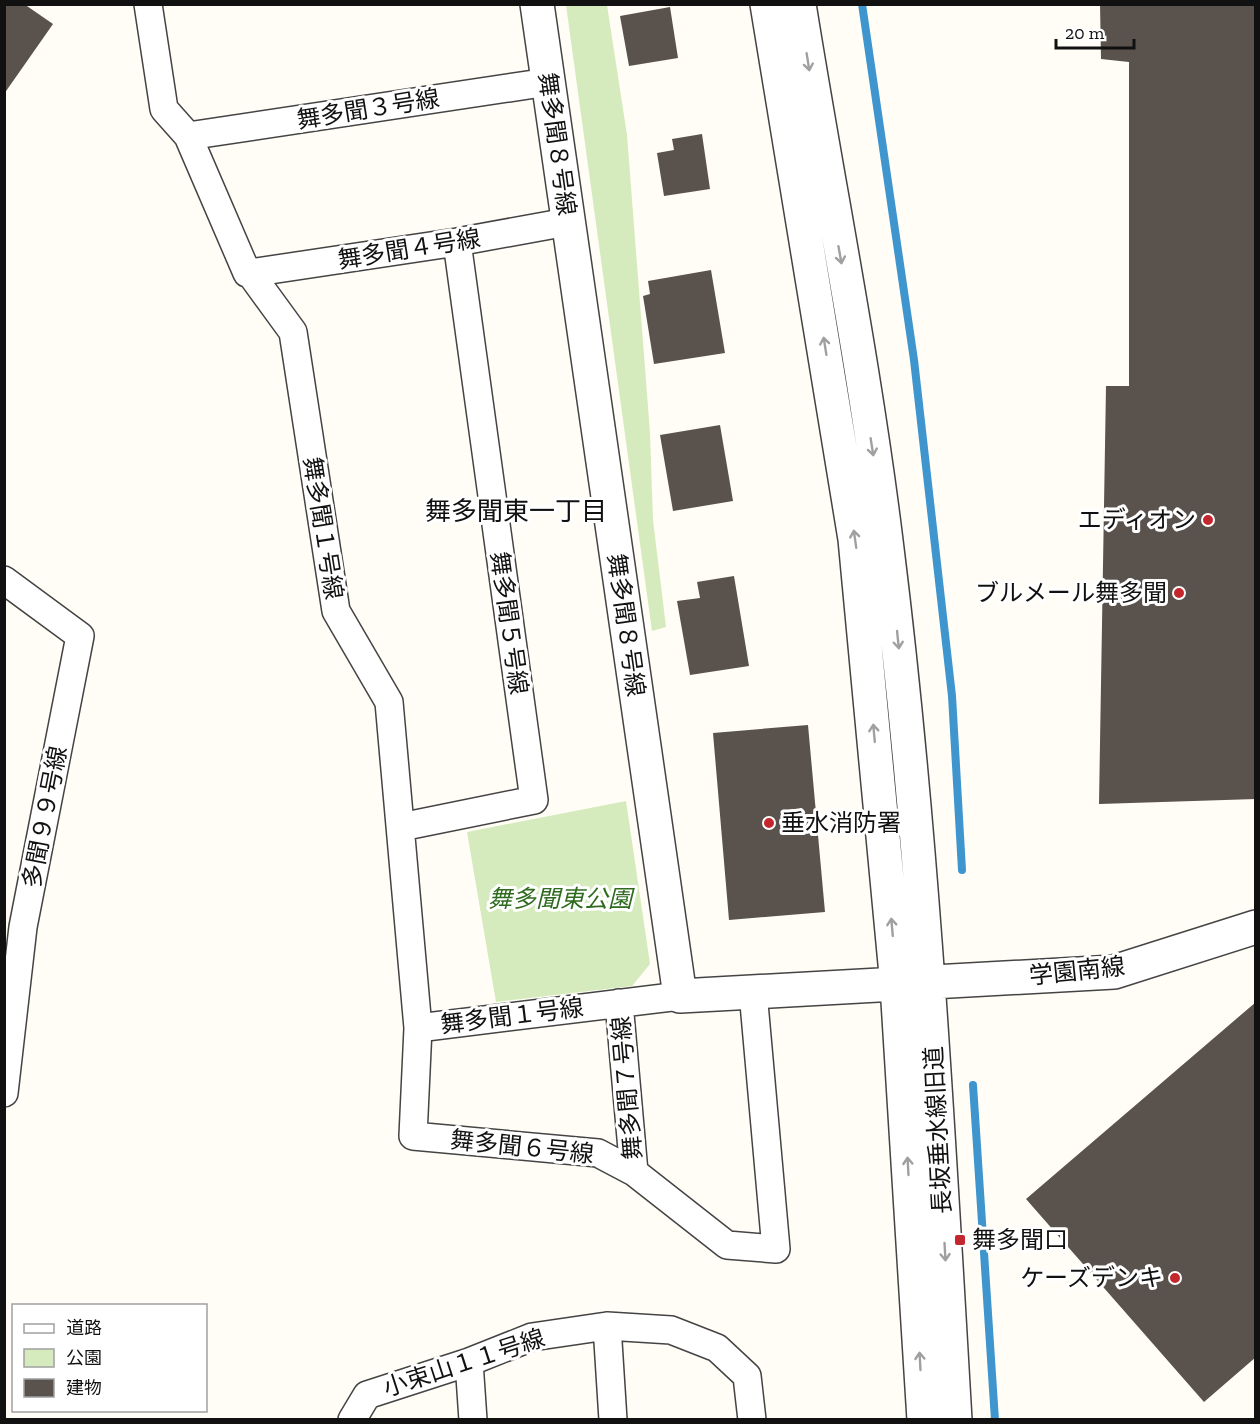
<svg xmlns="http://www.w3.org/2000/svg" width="1260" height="1424" font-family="'Zilla Slab','Noto Sans JP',serif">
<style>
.green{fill:#d5ebbd}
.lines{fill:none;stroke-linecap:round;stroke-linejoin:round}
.stream{stroke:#3f96cf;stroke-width:8}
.building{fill:#5a524d}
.minor-casing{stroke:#444;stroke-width:30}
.tertiary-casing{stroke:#444;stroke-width:36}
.minor{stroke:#fff;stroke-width:27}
.tertiary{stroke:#fff;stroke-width:33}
.oneway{stroke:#a0a0a0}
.poi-dot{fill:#c4262e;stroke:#fff;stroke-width:2}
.labels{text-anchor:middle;stroke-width:6;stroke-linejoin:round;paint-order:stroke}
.street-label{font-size:24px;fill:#111;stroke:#fff}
.poi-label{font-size:24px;fill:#111;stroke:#fff;text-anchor:end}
.park-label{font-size:24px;font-style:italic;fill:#2f6b1f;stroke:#fff}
.neighbourhood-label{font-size:26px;fill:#111;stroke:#fff}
</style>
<rect width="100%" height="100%" fill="#fffdf5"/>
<path class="green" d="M566,5H607L627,135L650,433L653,520L666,627L652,631Z
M626,801L650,964L632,986L496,1002L467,832Z"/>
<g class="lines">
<path class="stream" d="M862,4L914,360L952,696L962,870
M973,1085L995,1420"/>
</g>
<path class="building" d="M4,4H24L53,24L4,94Z
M1100,4H1256V799L1099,804L1106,386H1129V62L1101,59Z
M670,7L678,58L629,66L620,16Z
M702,134L710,189L664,196L657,153L674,150L672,139Z
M711,270L725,353L654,364L643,296L650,294L648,281Z
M720,425L733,501L673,511L660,435Z
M734,576L749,666L690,675L677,601L700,598L697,582Z
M808,725L825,912L729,920L713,733Z
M1256,1002V1357L1204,1402L1026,1199Z"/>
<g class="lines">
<defs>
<path id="minor" d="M148,4L164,109L188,136L247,273H250L293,332L336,611L389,702L418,1028L680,996
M188,136L548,82
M250,273L457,242L567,222
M4,580L80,636L23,927L4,1093
M401,827L534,800L457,242
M619,1003L634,1172
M418,1028L413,1136L598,1153L634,1172L727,1245L776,1249L753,992
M607,1326L613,1420
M469,1362L473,1420
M352,1420L367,1395L469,1362L532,1337L607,1326L671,1330L717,1348L747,1376L752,1420"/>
<path id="tertiary" d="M537,4L680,996L1114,972L1256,927
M767,4L855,539L897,985L924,1420
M799,4C828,186 865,366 887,549C923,838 938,1129 955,1420"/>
</defs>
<use href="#minor" class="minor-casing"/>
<use href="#tertiary" class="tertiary-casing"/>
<use href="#minor" class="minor"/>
<use href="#tertiary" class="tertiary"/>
</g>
<defs><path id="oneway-shaft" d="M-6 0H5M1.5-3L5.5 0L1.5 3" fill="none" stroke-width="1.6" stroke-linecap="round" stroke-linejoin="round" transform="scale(1.5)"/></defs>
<g class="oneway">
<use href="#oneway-shaft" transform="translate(808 62) rotate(81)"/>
<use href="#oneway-shaft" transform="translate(840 255) rotate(80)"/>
<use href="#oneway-shaft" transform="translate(825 346) rotate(-99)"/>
<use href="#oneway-shaft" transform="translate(872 447) rotate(81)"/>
<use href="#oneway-shaft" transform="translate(855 539) rotate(-98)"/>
<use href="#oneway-shaft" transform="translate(898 640) rotate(84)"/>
<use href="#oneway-shaft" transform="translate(874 733) rotate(-95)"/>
<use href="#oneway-shaft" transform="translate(892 927) rotate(-95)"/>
<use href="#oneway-shaft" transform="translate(908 1166) rotate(-93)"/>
<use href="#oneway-shaft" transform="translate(945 1252) rotate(87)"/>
<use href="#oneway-shaft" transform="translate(920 1361) rotate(-93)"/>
</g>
<g class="poi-dot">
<circle cx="1208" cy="520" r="6"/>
<circle cx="1179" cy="593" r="6"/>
<circle cx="769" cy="823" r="6"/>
<rect x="954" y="1234" width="12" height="12" rx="3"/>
<circle cx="1175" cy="1278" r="6"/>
</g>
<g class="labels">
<g class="street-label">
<text transform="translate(368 109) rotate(-9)" y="8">舞多聞３号線</text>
<text transform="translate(557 144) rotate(82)" y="8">舞多聞８号線</text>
<text transform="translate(409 249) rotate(-9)" y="8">舞多聞４号線</text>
<text transform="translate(323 528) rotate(81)" y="8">舞多聞１号線</text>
<text transform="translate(509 623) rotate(82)" y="8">舞多聞５号線</text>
<text transform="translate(626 625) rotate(82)" y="8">舞多聞８号線</text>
<text transform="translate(45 817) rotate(-79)" y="8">多聞９９号線</text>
<text transform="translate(1077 971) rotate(-6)" y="8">学園南線</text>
<text transform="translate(512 1016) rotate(-7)" y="8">舞多聞１号線</text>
<text transform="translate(627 1088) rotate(-95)" y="8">舞多聞７号線</text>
<text transform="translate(938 1130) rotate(-93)" y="8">長坂垂水線旧道</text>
<text transform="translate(522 1147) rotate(6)" y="8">舞多聞６号線</text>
<text transform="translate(464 1363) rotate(-18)" y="8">小束山１１号線</text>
</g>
<g class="poi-label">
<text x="1196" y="528">エディオン</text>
<text x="1167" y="601">ブルメール舞多聞</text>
<text x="781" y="831" text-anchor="start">垂水消防署</text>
<text x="972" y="1248" text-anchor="start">舞多聞口</text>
<text x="1163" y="1286">ケーズデンキ</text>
</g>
<g class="park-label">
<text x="560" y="907">舞多聞東公園</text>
</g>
<g class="neighbourhood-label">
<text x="516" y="520">舞多聞東一丁目</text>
</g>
</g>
<rect width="1260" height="1424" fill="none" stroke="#111111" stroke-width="12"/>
<rect x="12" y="1304" width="195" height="108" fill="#ffffff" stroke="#a0a0a0" stroke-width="1.5"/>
<rect x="24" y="1324" width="30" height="9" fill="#ffffff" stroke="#a0a0a0" stroke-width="1.5"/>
<text x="66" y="1334" font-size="18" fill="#111111">道路</text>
<rect x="24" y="1349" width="30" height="18" fill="#d5ebbd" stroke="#a0a0a0" stroke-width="1.5"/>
<text x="66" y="1364" font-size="18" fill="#111111">公園</text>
<rect x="24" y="1379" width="30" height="18" fill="#5a524d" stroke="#a0a0a0" stroke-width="1.5"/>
<text x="66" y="1394" font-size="18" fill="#111111">建物</text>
<path d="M1056 39v9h78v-9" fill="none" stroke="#111111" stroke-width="3"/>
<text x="1065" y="39" font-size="18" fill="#111111" stroke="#ffffff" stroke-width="4.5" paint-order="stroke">20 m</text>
</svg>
